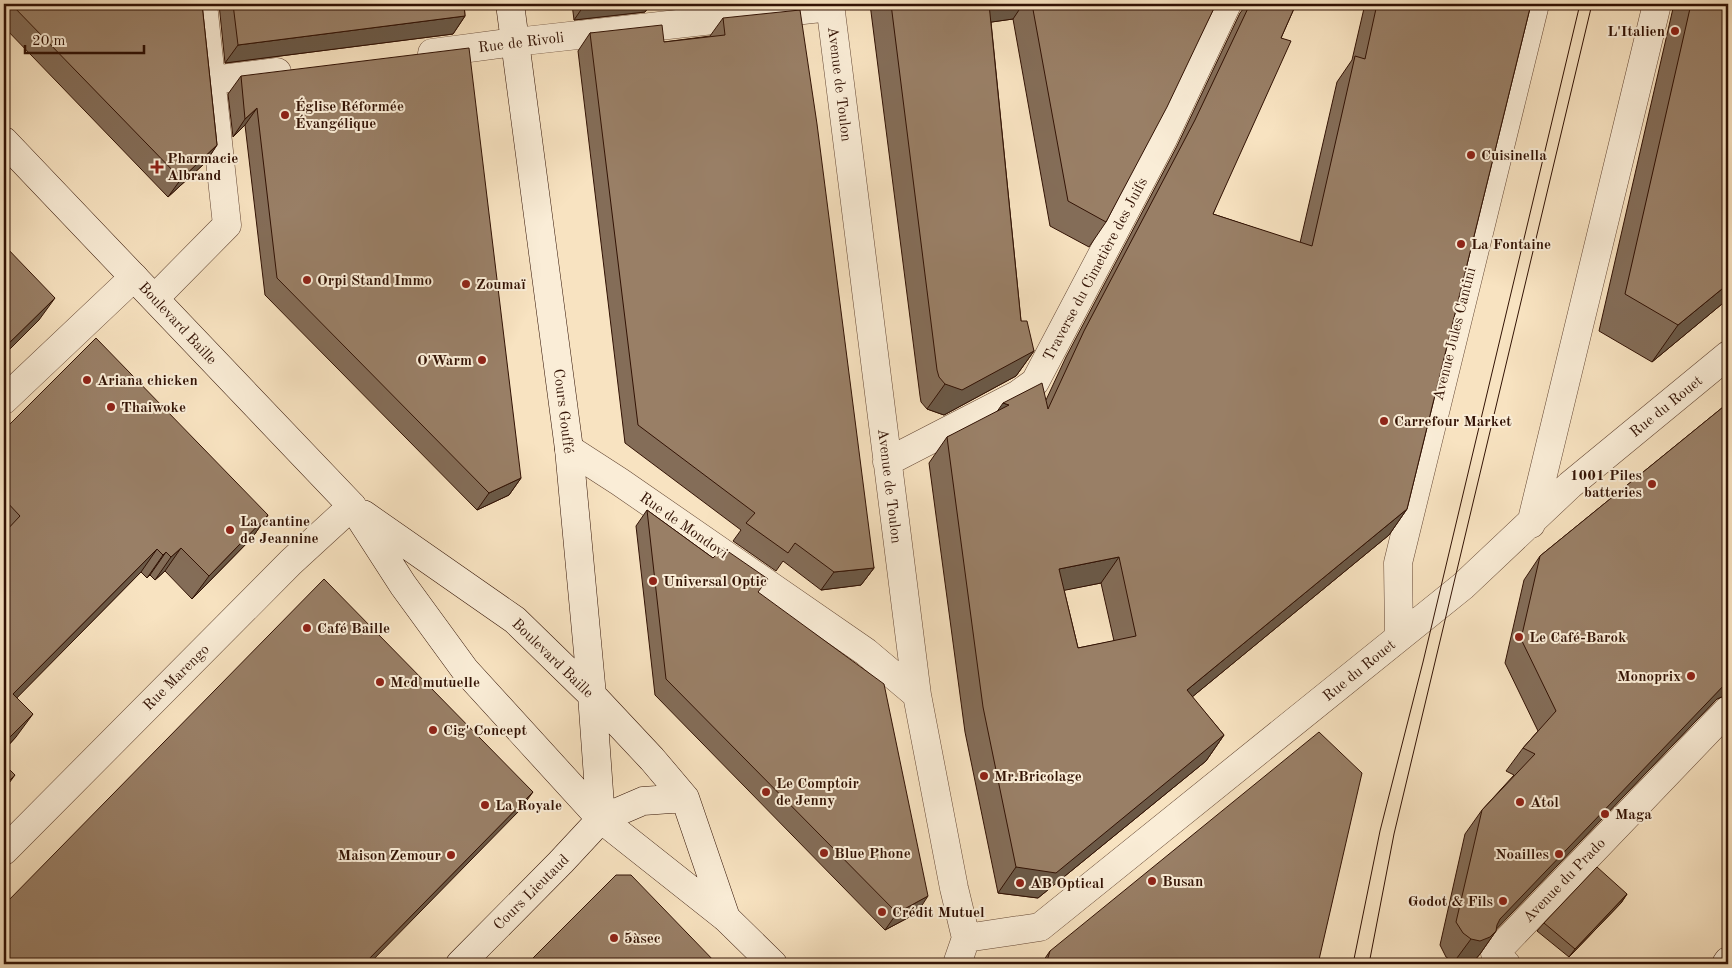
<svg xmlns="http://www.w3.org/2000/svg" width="1732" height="968" font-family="'Old Standard TT',serif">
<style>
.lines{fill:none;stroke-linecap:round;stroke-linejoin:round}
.street-casing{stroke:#644633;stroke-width:29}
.secondary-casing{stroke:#321204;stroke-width:29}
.street{stroke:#faedd7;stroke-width:28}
.secondary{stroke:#faedd7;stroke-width:28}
.tram{stroke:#321204;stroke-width:1}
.wall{fill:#846d58;stroke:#321204;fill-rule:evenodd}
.shaded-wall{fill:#6b5947;stroke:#321204}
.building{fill:#997f66;stroke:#321204;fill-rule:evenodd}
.poi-dot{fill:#8f2418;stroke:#faedd7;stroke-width:2}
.labels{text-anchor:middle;stroke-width:4;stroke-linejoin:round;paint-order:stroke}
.poi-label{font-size:15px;font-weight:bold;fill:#321204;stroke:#faedd7;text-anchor:start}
.street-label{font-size:15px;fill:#321204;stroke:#faedd7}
</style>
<rect width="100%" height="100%" fill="#f8e3c1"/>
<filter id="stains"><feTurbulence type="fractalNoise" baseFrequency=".004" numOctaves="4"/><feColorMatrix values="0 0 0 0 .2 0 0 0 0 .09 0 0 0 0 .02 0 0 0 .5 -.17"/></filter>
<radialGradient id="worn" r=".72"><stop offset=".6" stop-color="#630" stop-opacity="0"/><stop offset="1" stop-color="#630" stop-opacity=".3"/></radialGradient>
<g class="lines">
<defs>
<path id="street" d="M830,4L917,695L954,888L966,938L957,964
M432,53L515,42L830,7
M212,80L277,72
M155,298L227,225L203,4
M4,400L134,277
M569,449L620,482L866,652L917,695
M887,462L1017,395L1035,382L1163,139L1227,4
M1531,524L1657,4
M1399,637L1398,563L1535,4
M4,851L291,562L352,506
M966,938L1040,927L1463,586L1570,485L1728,355
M1506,964L1495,953L1728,710"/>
<path id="secondary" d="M510,4L569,449L592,695L601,819
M4,141L352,506L403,585L465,670L601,819L726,918L773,964
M363,514L515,620L592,695L652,759L685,798L726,918
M460,964L561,862L601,819L643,801L685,798
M1726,964L1728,961"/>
</defs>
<use href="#street" class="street-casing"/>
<use href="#secondary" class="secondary-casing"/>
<use href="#street" class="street"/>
<use href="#secondary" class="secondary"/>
<path class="tram" d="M1353,964L1380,831L1423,662L1580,4
M1369,964L1394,834L1592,4"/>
</g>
<path class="wall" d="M4,4H202L217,145L205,163L168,197L4,27Z
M219,4H464L465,16L453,34L225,63Z
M572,4H651L645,12L574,20Z
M870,4H1216L1106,222L1089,247L1050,226L1013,19L991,22L1021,321L1034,351L1016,376L944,415L927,409L921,402L920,396Z
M1247,4H1296L1281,38L1213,214L1300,243L1337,82L1352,60L1365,4H1531L1407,509L1389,535L1192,697L1224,735L1206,761L1038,898L998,893L965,732L929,463L947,437L1046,400L1066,357L1177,146L1240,13ZM1101,583L1114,641L1078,648L1064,590Z
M1674,4H1728V299L1652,362L1599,331Z
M723,18L874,568L861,585L821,590L783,561L776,571L733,541L741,530L625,443L578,51L590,33L664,42L710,36Z
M241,76L521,478L509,495L477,510L265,295L245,125L233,137L228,94Z
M1728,403V692L1726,695L1717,699L1496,929V931L1480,954L1474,961L1464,964L1454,962L1446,957L1440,945L1465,834L1482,810L1514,775L1506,771L1523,748L1538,731L1505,663L1524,580L1540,556Z
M4,430L268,515L252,538L192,599L165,571L155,580L150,575L147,578L141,572L16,698V737L4,750Z
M647,510L713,558L759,593L917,913L885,930L655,695L636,526Z
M1627,894L1621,903L1569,957L1537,931L1544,923Z
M1050,951L1318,964H1041Z"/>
<path class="shaded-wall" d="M585,4H651L645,12L574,20Z
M986,4H1023L1013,19L971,25Z
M465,16L453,34L225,63L238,45Z
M257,108L245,125L233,137L245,119Z
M217,145L205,163L168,197L181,179Z
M1728,284V299L1652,362L1678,325Z
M55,298L39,320L4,355V348Z
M1034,351L1016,376L944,415L927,409L945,384Z
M1003,403L1009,405L985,429Z
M521,478L509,495L477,510L489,493Z
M1407,509L1389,535L1169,716L1187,690Z
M268,515L252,538L192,599L209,576Z
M181,548L165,571L155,580L171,557Z
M157,549L141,572L4,711L13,694Z
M166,552L150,575L147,578L163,555Z
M1119,557L1101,583L1041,595L1059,569Z
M874,568L861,585L821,590L834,572Z
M1728,681V692L1726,695L1717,699L1488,938L1496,931L1480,954L1474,961L1464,964L1454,962L1471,939Z
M33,714L16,737L4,750V743Z
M1224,735L1206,761L1038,898L998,893L1016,867Z
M15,775L4,790V786Z
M533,792L519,811L369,964H364Z
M1627,894L1621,903L1569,957L1575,949Z
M928,896L917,913L885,930L897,913Z"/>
<path class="building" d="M11,4H202L217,145L181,179Z
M233,4H464L465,16L238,45Z
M891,4H989L1021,321H1027L1034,351L962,390L945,384L939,377L937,370Z
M1032,4H1216L1167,107L1106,222L1068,201Z
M1250,4H1296L1281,38L1291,41L1213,214L1312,246L1355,56L1365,59L1377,4H1531L1407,509L1187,690L1224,735L1056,873L1016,867L983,707L947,437L1009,405L1003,403L1042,383L1048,409L1084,331L1195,120ZM1119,557L1136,636L1078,648L1059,569Z
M1691,4H1728V284L1678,325L1625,294Z
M800,10L817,124L874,568L834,572L795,543L788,553L746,523L755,513L638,425L590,33L662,25L664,42L725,35L723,18Z
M469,48L521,478L489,493L277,278L257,108L245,119L241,76Z
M4,245L55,298L4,348Z
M96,338L268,515L209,576L181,548L171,557L166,552L163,555L157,549L13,694L33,714L4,743V533L20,516L4,499V430Z
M1728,403V681L1500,919L1497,925L1496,931L1490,937L1480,941L1471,939L1463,933L1456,922L1482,810L1535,754L1523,748L1556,711L1521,639L1540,556Z
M647,510L713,558L723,548L768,579L758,592L884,684L928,896L897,913L666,679Z
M324,579L533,792L364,964H4V905Z
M1319,732L1362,773L1318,964H1046L1050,951Z
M4,764L15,775L4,786Z
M1597,867L1627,894L1575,949L1544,923Z
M616,875H631L717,964H527Z"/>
<g class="poi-dot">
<circle cx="1675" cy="31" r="5"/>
<circle cx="285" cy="115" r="5"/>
<circle cx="1471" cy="155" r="5"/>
<path d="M154.5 159.5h5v5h5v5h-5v5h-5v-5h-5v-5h5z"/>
<circle cx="1461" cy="244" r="5"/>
<circle cx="307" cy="280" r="5"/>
<circle cx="466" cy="284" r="5"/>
<circle cx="482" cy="360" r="5"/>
<circle cx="87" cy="380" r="5"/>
<circle cx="111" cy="407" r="5"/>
<circle cx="1384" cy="421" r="5"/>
<circle cx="1652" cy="484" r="5"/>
<circle cx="230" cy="530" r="5"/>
<circle cx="653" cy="581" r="5"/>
<circle cx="307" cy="628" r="5"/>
<circle cx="1519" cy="637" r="5"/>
<circle cx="1691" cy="676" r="5"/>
<circle cx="380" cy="682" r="5"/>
<circle cx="433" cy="730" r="5"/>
<circle cx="984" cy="776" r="5"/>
<circle cx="766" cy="792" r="5"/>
<circle cx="1520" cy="802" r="5"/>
<circle cx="485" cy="805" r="5"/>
<circle cx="1605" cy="814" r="5"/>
<circle cx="824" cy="853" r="5"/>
<circle cx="1559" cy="854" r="5"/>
<circle cx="451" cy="855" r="5"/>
<circle cx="1152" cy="881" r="5"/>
<circle cx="1020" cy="883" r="5"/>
<circle cx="1503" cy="901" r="5"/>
<circle cx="882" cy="912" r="5"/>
<circle cx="614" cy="938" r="5"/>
</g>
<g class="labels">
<g class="poi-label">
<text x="1665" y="36" text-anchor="end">L'Italien</text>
<text x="295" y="111">Église Réformée<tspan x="295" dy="17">Évangélique</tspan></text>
<text x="1481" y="160">Cuisinella</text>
<text x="167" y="163">Pharmacie<tspan x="167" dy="17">Albrand</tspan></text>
<text x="1471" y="249">La Fontaine</text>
<text x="317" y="285">Orpi Stand Immo</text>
<text x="476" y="289">Zoumaï</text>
<text x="472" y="365" text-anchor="end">O'Warm</text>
<text x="97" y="385">Ariana chicken</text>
<text x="121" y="412">Thaiwoke</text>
<text x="1394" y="426">Carrefour Market</text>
<text x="1642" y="480" text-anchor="end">1001 Piles<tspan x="1642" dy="17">batteries</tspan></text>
<text x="240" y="526">La cantine<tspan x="240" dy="17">de Jeannine</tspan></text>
<text x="663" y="586">Universal Optic</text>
<text x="317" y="633">Café Baille</text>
<text x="1529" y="642">Le Café-Barok</text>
<text x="1681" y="681" text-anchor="end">Monoprix</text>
<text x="390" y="687">Mcd mutuelle</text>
<text x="443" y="735">Cig' Concept</text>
<text x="994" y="781">Mr.Bricolage</text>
<text x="776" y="788">Le Comptoir<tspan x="776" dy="17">de Jenny</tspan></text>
<text x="1530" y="807">Atol</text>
<text x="495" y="810">La Royale</text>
<text x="1615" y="819">Maga</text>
<text x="834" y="858">Blue Phone</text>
<text x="1549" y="859" text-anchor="end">Noailles</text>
<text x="441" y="860" text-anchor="end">Maison Zemour</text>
<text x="1162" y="886">Busan</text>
<text x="1030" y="888">AB Optical</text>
<text x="1493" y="906" text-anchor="end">Godot &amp; Fils</text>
<text x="892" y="917">Crédit Mutuel</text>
<text x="624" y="943">5àsec</text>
</g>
<g class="street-label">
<text transform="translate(521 42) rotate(-7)" y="5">Rue de Rivoli</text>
<text transform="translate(840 84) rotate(83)" y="5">Avenue de Toulon</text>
<text transform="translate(1095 269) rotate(-62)" y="5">Traverse du Cimetière des Juifs</text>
<text transform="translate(178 323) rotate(47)" y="5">Boulevard Baille</text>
<text transform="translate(1454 334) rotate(-76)" y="5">Avenue Jules Cantini</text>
<text transform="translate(1666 406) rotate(-39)" y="5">Rue du Rouet</text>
<text transform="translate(564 411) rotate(83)" y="5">Cours Gouffé</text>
<text transform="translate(890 486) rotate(83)" y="5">Avenue de Toulon</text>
<text transform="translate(684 525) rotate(35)" y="5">Rue de Mondovi</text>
<text transform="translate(553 658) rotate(44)" y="5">Boulevard Baille</text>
<text transform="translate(1359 670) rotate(-39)" y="5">Rue du Rouet</text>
<text transform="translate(176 677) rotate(-45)" y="5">Rue Marengo</text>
<text transform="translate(1564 880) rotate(-46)" y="5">Avenue du Prado</text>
<text transform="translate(531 892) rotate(-45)" y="5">Cours Lieutaud</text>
</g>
</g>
<rect width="1732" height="968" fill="none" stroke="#f8e3c1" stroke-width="20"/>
<rect x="5" y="5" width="1722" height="958" fill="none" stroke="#321204" stroke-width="2.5"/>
<rect x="10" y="10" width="1712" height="948" fill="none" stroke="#321204"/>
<path d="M25 45v8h119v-8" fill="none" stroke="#321204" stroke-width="2.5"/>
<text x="32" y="45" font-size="15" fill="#321204" stroke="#faedd7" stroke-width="4" paint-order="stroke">20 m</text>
<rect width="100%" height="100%" filter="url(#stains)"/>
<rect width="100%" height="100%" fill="url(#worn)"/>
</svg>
